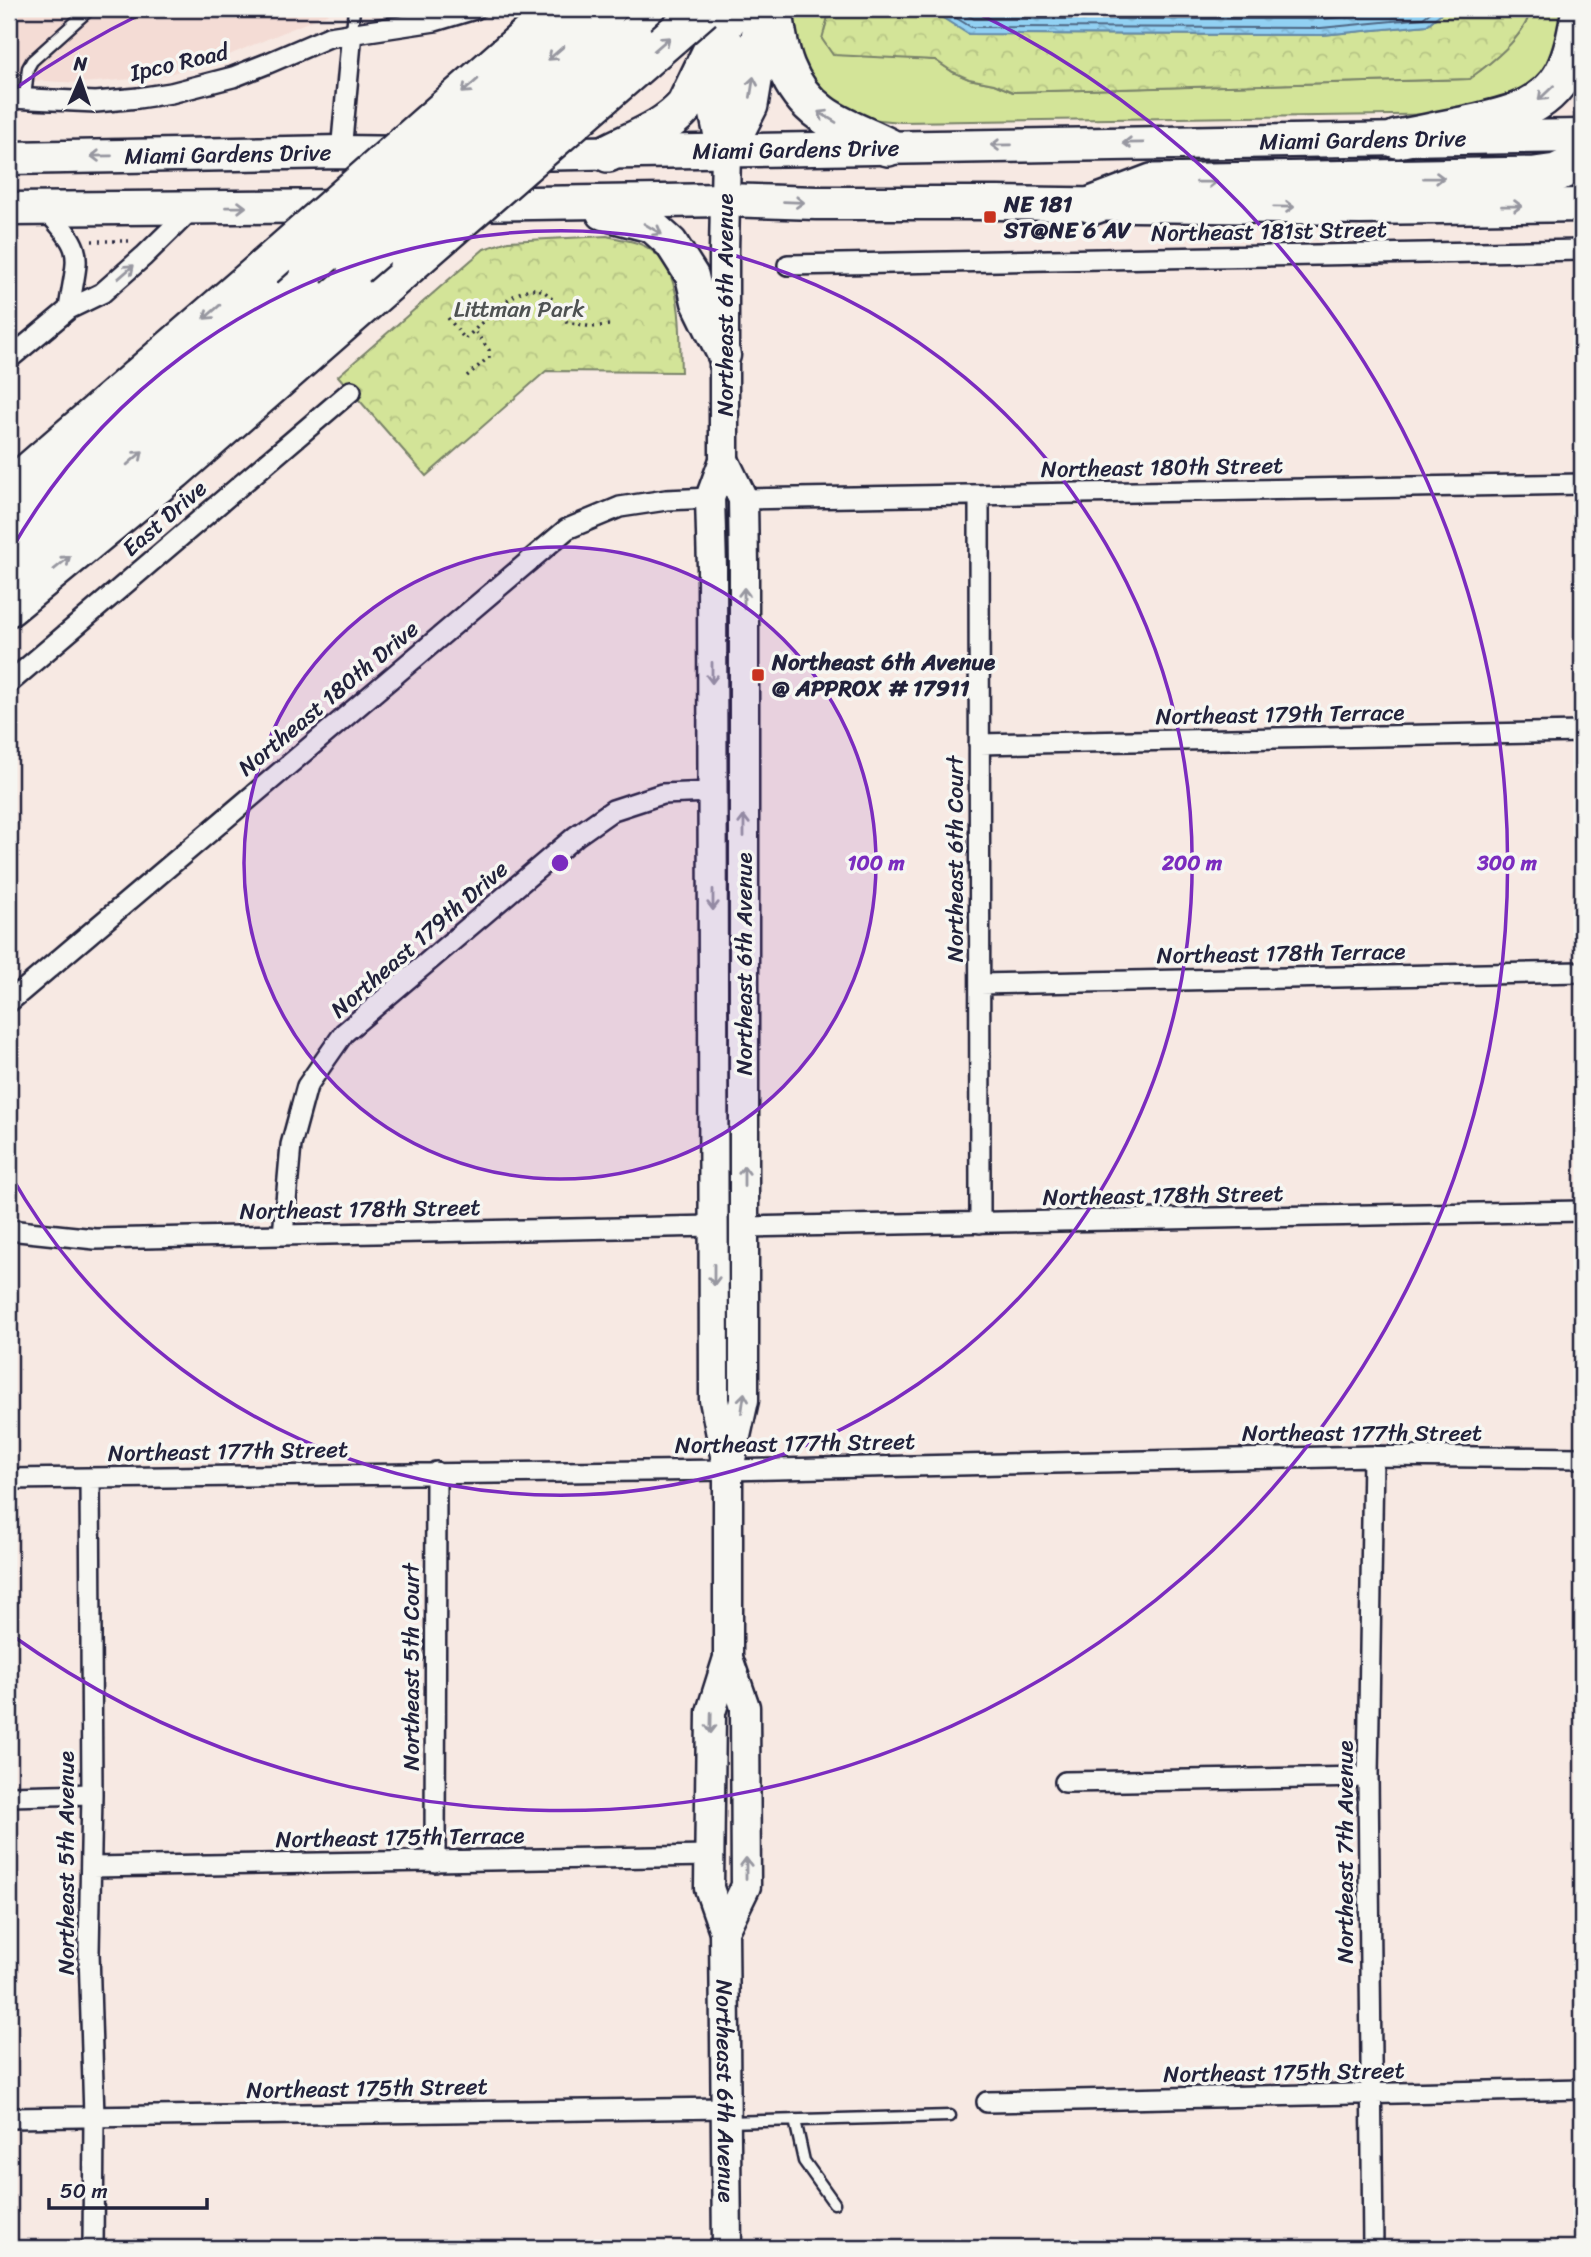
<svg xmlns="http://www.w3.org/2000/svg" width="1591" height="2257" font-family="Sriracha,sans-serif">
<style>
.built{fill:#f4dcd5}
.grass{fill:#d3e498;stroke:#7a836a;stroke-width:2}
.forest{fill:url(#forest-crowns);stroke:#7a836a;stroke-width:2}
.water{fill:url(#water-ripples);stroke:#658ba9;stroke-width:2}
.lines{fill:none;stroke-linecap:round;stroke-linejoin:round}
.shore{stroke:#4f6885;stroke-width:2}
.service-casing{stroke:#22223b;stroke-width:15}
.minor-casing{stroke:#22223b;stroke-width:24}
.secondary-casing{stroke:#22223b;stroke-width:33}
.primary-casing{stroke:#22223b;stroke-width:37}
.motorway-casing{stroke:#22223b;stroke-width:42}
.path{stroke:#22223b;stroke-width:3.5;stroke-dasharray:2 5;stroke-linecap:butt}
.service{stroke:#f6f6f2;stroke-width:10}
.minor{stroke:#f6f6f2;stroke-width:19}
.secondary{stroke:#f6f6f2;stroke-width:28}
.primary{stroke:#f6f6f2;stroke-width:32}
.motorway{stroke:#f6f6f2;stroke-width:37}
.motorway-bridge-casing{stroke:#22223b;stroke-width:42;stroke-linecap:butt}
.motorway-bridge{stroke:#f6f6f2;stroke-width:37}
.oneway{stroke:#9797a0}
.ring{fill:none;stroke:#7b2cbf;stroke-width:3.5}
.poi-dot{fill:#c8321e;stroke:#f6f6f2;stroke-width:2.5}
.labels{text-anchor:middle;stroke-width:7;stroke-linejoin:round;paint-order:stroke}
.street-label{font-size:23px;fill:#22223b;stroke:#f6f6f2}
.poi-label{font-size:23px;font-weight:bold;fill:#22223b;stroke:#f6f6f2;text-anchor:start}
.park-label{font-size:23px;fill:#4e5252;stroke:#f6f6f2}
.centre{fill:#7b2cbf;stroke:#f6f6f2;stroke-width:3.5}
.ring-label{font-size:21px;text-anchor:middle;font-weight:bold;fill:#7b2cbf;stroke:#f6f6f2;stroke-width:7;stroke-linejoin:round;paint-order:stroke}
</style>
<defs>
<pattern id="forest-crowns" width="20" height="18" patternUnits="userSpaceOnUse" patternTransform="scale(1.75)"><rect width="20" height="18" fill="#d3e498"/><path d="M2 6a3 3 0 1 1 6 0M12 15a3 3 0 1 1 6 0" fill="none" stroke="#b5c384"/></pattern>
<pattern id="water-ripples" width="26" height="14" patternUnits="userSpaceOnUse" patternTransform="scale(1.75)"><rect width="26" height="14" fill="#92d1f3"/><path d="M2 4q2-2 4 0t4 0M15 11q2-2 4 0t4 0" fill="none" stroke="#7eb3d1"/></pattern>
</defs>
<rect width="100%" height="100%" fill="#f7e9e3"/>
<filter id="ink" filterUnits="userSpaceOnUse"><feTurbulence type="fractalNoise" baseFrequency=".0143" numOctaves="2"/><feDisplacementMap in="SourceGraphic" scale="14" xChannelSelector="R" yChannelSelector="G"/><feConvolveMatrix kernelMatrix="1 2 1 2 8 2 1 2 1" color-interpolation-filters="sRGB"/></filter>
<g filter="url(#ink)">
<path class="built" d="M9,9H333L327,14L229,55L160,77L81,83L9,79Z"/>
<path class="grass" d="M789,9H833L829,13L912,58L935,60L953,72L969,79L994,84L1013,92L1468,79C1491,63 1525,37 1531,9H1563L1565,32L1537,87L1464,114L901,122L870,119L836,107L800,67Z"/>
<path class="forest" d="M833,9H940V16L969,34L1322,35L1427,25L1446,9H1531C1525,37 1491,63 1469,79L1013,92L994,84L969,79L953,72L935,60L833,55L822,39L829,13Z
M607,236C618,239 630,240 640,244C686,261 679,332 681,372L546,371L426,476L338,376L484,249L508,241Z"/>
<path class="water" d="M940,9H1446L1427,25L1322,35L968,34L940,16Z"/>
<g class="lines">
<path class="shore" d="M947,9L948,13L971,27L1321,28L1423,18L1435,9
M958,9L974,19H1321L1422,9
M1247,9H1322"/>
<defs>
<path id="service" d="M352,32L354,9
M25,99L28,68L32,61L90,9
M795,2120L804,2161L834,2203
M727,2122L950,2116"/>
<path id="minor" d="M9,98L96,102L138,98L171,93L233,77L266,64L329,37L435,21L475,9
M341,152L352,32
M45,209C87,253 77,253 69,309
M788,265L1582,250
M9,359L69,309L102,293L144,256L193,208
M979,495L980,1223
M743,499L1582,484
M9,683L351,391
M979,744L1582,732
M980,984L1582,972
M9,1002L567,529L620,507L666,500L710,498
M744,1227L1582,1211
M9,1230L95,1239L713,1226
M283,1235L291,1145L307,1086L344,1033L576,836L613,810L662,794L712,792
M1373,1456L1368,1777L1373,2248
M90,1478L92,1794L89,1952L94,2117L93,2248
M9,1479L728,1470L1373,1456L1582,1458
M1065,1782L1368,1777
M9,1796L92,1794
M435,1862L436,1472
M92,1867L709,1856
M987,2102L1582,2089
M9,2118L726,2108"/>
<g id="secondary">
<path id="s1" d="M726,150L724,252V460L710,498L712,568L714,1400L728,1470V1658L711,1712L709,1888L724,1931L727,2248"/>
<path d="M724,460L743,499L744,566V1400L731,1459"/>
<path d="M724,1931L746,1886L745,1707L728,1658"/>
</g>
<g id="primary">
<path id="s2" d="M521,154L1582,136"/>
<path id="s3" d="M9,158L341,152L410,153"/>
<path d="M464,204L726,200L816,203H998L1360,208L1582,205"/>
<path d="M9,209L349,206"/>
<path d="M603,213L652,226L671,243L692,276L698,302L724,355"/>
</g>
<path id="motorway" d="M774,9C778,49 786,88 821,113C839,127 867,136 888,147
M633,36L665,9
M725,44L718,111L726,150
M1397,139C1419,135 1440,130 1462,126C1500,118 1544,111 1564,72C1574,52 1577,30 1581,9
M726,150L749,105L763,19L767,11
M608,153C635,139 665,129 685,106L729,15
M1094,205L1152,183L1535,176L1556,173L1582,161
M66,487L94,462L110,441L309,268
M9,489L264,268
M9,519L52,482
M9,567L356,267
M9,607L174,471L408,266"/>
</defs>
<use href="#service" class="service-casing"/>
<use href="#minor" class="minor-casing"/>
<use href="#secondary" class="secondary-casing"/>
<use href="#primary" class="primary-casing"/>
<use href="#motorway" class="motorway-casing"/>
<path class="path" d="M92,241H130
M448,318L465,339C482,324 524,273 547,294C555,301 561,313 567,322L592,327L609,325
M467,376L489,357V350L474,330"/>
<use href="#service" class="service"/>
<use href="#minor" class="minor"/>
<use href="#secondary" class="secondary"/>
<use href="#primary" class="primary"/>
<use href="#motorway" class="motorway"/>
<defs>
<path id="motorway-bridge" d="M408,266L703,9
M356,267L591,63L633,36
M264,268L558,9
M309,268L608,9"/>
</defs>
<use href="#motorway-bridge" class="motorway-bridge-casing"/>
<use href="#motorway-bridge" class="motorway-bridge"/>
</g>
<defs><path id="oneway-shaft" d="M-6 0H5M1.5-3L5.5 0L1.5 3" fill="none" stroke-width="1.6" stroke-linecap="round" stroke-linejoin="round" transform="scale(1.75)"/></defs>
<g class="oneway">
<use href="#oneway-shaft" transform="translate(662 44) rotate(-41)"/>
<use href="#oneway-shaft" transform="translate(556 53) rotate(139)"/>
<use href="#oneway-shaft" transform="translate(470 86) rotate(139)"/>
<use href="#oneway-shaft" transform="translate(752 87) rotate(-81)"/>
<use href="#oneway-shaft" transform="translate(1546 93) rotate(136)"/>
<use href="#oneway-shaft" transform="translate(827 117) rotate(-149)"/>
<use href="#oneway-shaft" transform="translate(1133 143) rotate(179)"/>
<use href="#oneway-shaft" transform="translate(1001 145) rotate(179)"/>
<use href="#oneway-shaft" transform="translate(101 156) rotate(179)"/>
<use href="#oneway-shaft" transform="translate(1434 178) rotate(-1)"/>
<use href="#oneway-shaft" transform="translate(1207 182) rotate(-1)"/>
<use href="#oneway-shaft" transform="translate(794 202) rotate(2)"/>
<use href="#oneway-shaft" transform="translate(1512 206) rotate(-1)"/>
<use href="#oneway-shaft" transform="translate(236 207) rotate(-1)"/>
<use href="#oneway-shaft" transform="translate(1284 207) rotate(1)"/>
<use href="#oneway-shaft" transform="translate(653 229) rotate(31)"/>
<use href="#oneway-shaft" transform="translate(126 272) rotate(-41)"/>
<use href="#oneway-shaft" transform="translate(212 312) rotate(139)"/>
<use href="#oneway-shaft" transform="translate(135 458) rotate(-41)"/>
<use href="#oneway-shaft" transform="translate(62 563) rotate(-39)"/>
<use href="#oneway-shaft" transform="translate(744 598) rotate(-90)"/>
<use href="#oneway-shaft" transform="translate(712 673) rotate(90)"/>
<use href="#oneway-shaft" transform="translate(744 826) rotate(-90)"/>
<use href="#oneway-shaft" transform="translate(713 900) rotate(90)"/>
<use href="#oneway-shaft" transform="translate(744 1176) rotate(-90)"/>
<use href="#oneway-shaft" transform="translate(714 1275) rotate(90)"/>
<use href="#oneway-shaft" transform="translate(743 1403) rotate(-82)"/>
<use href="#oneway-shaft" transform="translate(711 1723) rotate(91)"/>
<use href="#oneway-shaft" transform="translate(746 1868) rotate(-90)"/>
</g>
</g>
<circle cx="560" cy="863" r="316" fill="#7b2cbf" fill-opacity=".12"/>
<g class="ring">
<circle cx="560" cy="863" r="316"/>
<path d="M10 552A632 632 0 1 1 10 1174"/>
<path d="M10 92A947 947 0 0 1 145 12M975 12A947 947 0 1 1 10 1634"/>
</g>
<g class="poi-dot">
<rect x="983" y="210" width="14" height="14" rx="3.5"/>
<rect x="751" y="668" width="14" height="14" rx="3.5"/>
</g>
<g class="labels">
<g class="street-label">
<text transform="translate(179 62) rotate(-13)" y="8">Ipco Road</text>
<text dy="8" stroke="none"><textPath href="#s2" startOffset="842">Miami Gardens Drive</textPath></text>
<text dy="8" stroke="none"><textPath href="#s2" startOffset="275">Miami Gardens Drive</textPath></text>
<text dy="8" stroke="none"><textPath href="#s3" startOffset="219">Miami Gardens Drive</textPath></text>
<text transform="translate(1269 231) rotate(-1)" y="8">Northeast 181st Street</text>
<text transform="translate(725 305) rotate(-90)" y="8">Northeast 6th Avenue</text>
<text transform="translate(1162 467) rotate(-1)" y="8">Northeast 180th Street</text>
<text transform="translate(164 518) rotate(-41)" y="8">East Drive</text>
<text transform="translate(328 698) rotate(-40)" y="8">Northeast 180th Drive</text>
<text transform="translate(1280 714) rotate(-1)" y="8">Northeast 179th Terrace</text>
<text transform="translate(955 859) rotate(-90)" y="8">Northeast 6th Court</text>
<text transform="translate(419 939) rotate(-41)" y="8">Northeast 179th Drive</text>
<text transform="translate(1281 953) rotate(-1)" y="8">Northeast 178th Terrace</text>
<text transform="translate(744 964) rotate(-90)" y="8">Northeast 6th Avenue</text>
<text transform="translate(1163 1195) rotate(-1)" y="8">Northeast 178th Street</text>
<text transform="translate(360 1209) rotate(-1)" y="8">Northeast 178th Street</text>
<text x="1362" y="1441">Northeast 177th Street</text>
<text transform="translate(795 1443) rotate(-1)" y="8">Northeast 177th Street</text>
<text transform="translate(228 1451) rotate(-1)" y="8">Northeast 177th Street</text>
<text transform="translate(411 1667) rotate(-90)" y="8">Northeast 5th Court</text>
<text transform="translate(400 1837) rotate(-1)" y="8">Northeast 175th Terrace</text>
<text transform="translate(1345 1852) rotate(-90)" y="8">Northeast 7th Avenue</text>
<text transform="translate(66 1863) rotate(-90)" y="8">Northeast 5th Avenue</text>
<text transform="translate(1284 2072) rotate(-1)" y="8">Northeast 175th Street</text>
<text transform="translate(367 2088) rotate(-1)" y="8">Northeast 175th Street</text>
<text dy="8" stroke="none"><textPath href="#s1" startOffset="1950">Northeast 6th Avenue</textPath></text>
</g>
<g class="poi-label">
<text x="1004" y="212">NE 181<tspan x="1004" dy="26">ST@NE 6 AV</tspan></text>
<text x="772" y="670">Northeast 6th Avenue<tspan x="772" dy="26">@ APPROX # 17911</tspan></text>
</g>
<g class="park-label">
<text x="519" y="317">Littman Park</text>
</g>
</g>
<circle cx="560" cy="863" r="10" class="centre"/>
<g class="ring-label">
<text x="876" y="870">100 m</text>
<text x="1192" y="870">200 m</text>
<text x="1507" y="870">300 m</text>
</g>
<rect width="1591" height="2257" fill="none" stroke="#f6f6f2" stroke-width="35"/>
<rect x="18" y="18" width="1556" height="2222" fill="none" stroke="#22223b" stroke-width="2.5" filter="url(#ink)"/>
<g transform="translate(80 80) rotate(2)" stroke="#f6f6f2" stroke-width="5" paint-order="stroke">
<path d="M0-5L12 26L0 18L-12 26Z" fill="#22223b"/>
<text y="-10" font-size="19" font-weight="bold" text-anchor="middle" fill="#22223b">N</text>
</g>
<path d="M49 2198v10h158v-10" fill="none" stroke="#22223b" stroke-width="3.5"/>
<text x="60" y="2198" font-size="21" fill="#22223b" stroke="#f6f6f2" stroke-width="5" paint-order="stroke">50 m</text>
</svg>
